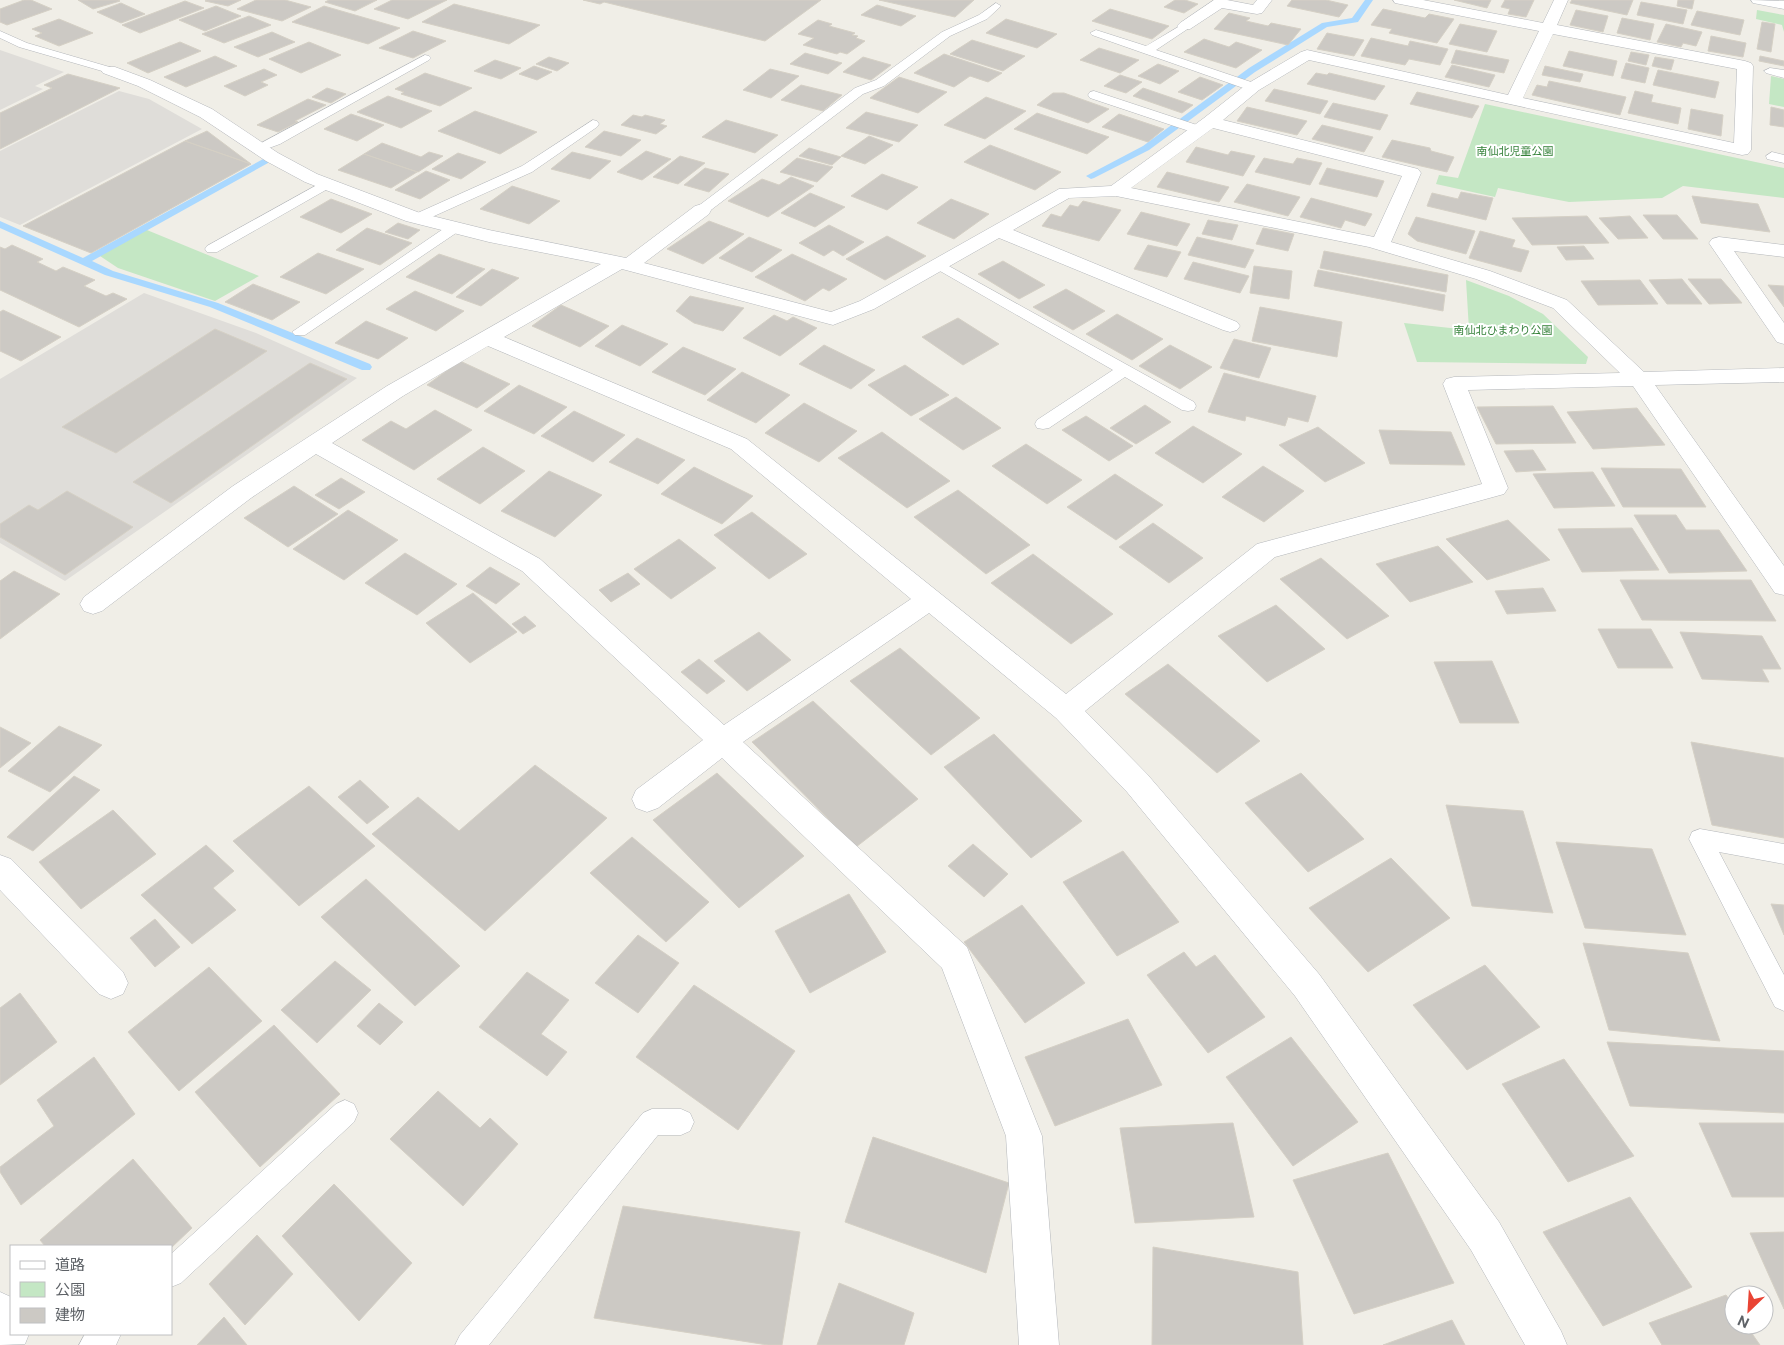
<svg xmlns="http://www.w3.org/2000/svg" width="1784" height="1345" font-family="'Public Sans','Noto Sans JP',sans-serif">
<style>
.industrial{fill:#dfddd9}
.green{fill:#c4e7c4}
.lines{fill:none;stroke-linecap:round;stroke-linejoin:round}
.stream{fill:#a9d8ff;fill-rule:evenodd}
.building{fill:#ccc9c4;stroke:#d5d0c5}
.lane-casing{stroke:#b4b7bb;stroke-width:1}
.street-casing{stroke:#b4b7bb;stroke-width:1}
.secondary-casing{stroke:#b5b9be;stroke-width:1}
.lane{fill:#fff;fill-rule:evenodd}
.street{fill:#fff;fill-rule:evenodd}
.secondary{fill:#fff;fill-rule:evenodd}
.labels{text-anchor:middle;stroke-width:4;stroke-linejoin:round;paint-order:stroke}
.far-park-label{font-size:11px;fill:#348139;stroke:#fff}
</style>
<rect width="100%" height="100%" fill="#f0eee7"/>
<path class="industrial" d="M0,50L64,72L35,86L43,89L0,110Z
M119,91L149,99L202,129L20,225L0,217V151Z
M144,293L256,333L357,378L65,581L0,543V379Z"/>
<path class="green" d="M1757,10L1784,15V32L1782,25L1756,19Z
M1771,76L1784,79V107L1769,104Z
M1485,104L1784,168V198L1683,186L1662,198L1569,202L1498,188L1495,197L1436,184L1439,175L1458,178Z
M142,228L259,276L215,301L118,268L97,254Z
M1466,280L1509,296L1543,314L1588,357L1586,364L1417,362L1404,323L1469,330Z"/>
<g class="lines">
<path class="stream" d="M1365,0H1373L1358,22L1327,27L1255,72L1149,150L1094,178L1091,179L1086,176L1143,146L1249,68L1322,23L1352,18Z
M265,158L268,159V163L92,261L113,271L218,303L370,364L372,367L370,370H362L210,307L105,275L0,228V221L83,258Z"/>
</g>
<path class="building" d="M24,0H31L52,9L7,25L0,22V9Z
M78,0H118L120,1L93,9Z
M207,0H241L228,6L205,1Z
M256,0H285L311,7L282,21L237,9Z
M329,0H377L355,11L325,2Z
M392,0H447L408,19L374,9Z
M583,0H821L765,41L604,2L600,4Z
M879,0H974L955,17Z
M1175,0H1185L1198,4L1184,13L1164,7Z
M1292,0H1326L1348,5L1339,17L1287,6Z
M1454,0H1491L1487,8Z
M1505,0H1534L1526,17L1508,14L1510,9L1501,7Z
M1572,0H1633L1627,15L1570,3Z
M1678,0H1694L1692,9L1677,6Z
M185,1L204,8L140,33L122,25Z
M1641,2L1687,10L1683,24L1637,15Z
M121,3L145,14L121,23L97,12Z
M454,4L540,25L509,44L422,22Z
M877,5L916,16L901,26L861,15Z
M216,6L241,16L205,31L179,20Z
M324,6L400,28L368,44L292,22Z
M1110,9L1169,26L1152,39L1092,21Z
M1383,9L1425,18L1429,14L1454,19L1437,43L1389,33L1392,29L1371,25Z
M1576,10L1608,16L1603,32L1570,25Z
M1697,11L1744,20L1740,35L1691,25Z
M1229,13L1250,18L1246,21L1268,26L1271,23L1301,29L1288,45L1214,29Z
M249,16L271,25L224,43L202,34Z
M1622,18L1654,24L1650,40L1617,33Z
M59,19L93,33L59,46L35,36L42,33L32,29Z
M1006,19L1057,34L1037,48L986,33Z
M818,20L832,24L829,26L855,33L852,35L858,36L856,38L865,41L847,54L840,52L837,54L803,45L814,38L798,34Z
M1762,22L1775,24L1771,52L1757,49Z
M1460,24L1497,31L1487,52L1449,44Z
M1666,24L1702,32L1696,46L1683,43L1681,47L1657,42Z
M413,31L446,41L413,58L379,48Z
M272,32L295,42L258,57L234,47Z
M1327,33L1364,40L1354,56L1317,49Z
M1711,36L1746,43L1743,57L1708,51Z
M1371,38L1408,46L1410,41L1448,49L1440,65L1409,59L1405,65L1361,56Z
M1204,39L1229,47L1236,42L1262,50L1236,68L1184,52Z
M972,40L1025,56L1003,71L950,54Z
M180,42L201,51L148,73L127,63Z
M309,42L341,55L301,73L269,59Z
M1099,48L1139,60L1120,73L1080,60Z
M1456,50L1509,60L1504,73L1451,63Z
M1569,51L1617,61L1613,76L1563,66Z
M1631,52L1649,55L1646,65L1628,61Z
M805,53L842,63L828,74L790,64Z
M944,54L1002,73L988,82L970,76L954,87L914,73Z
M215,56L237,66L186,87L164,77Z
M1760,56L1784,61V66L1759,61Z
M549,57L569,63L557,71L536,64Z
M863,57L891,65L871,80L843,72Z
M1655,57L1674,60L1671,70L1652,66Z
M495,60L521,68L501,79L474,71Z
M1626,63L1649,68L1645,83L1621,78Z
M1158,64L1179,71L1160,84L1138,76Z
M1452,65L1495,75L1489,87L1445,77Z
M534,66L552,72L537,80L519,74Z
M1545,66L1583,74L1580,82L1542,75Z
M264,69L277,75L261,82L268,85L245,96L224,86Z
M770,69L799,76L771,98L743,90Z
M1658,70L1719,82L1715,98L1653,85Z
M425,73L472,88L440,106L401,94L404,92L395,89Z
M1316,73L1327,75L1329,73L1385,86L1375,100L1307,84Z
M68,74L120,88L0,149V113L52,88L44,85Z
M1120,75L1142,82L1126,93L1104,86Z
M899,77L947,92L918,113L870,98Z
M1200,77L1223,85L1202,100L1178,92Z
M1549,81L1626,97L1620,115L1532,95L1537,85L1547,87Z
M801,85L842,95L823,111L781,100Z
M327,88L346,94L331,103L312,97Z
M1143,88L1193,105L1182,113L1133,96Z
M1274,89L1328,101L1320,114L1265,101Z
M1635,91L1653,95L1651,102L1681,108L1678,124L1628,113Z
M1417,92L1479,106L1472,118L1410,104Z
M1053,93H1064L1109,109L1088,123L1037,105Z
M388,96L432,111L401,128L357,112Z
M986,97L1026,111L985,139L944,125Z
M308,99L326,105L295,121L298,122L278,132L257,125Z
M1333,103L1388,115L1380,130L1324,117Z
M1247,107L1307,121L1297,135L1237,121Z
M1771,107L1784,110V127L1770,125Z
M1691,109L1723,115L1721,136L1688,129Z
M475,111L537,132L500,154L438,131Z
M866,112L918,125L899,142L846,128Z
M1037,113L1109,137L1087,154L1014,129Z
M351,114L384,125L357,141L324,129Z
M1119,114L1164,129L1148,142L1102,127Z
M633,115L642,117L645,115L665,120L660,124L667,126L656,134L621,125Z
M726,120L778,135L755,153L702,137Z
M1322,125L1373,137L1364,152L1312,139Z
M207,131L251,164L185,141Z
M604,131L641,140L621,156L585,147Z
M869,136L893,145L865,164L841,156Z
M1392,140L1430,148L1431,151L1454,157L1447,172L1382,157Z
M185,141L251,164L91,253L23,226Z
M382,143L421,157L429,152L443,156L418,172L364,154Z
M990,145L1061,172L1035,190L964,162Z
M1196,147L1228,155L1231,151L1255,156L1243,176L1186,162Z
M809,148L841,157L832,165L799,156Z
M646,151L671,159L642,180L617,172Z
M572,152L611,161L590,179L551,169Z
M458,153L486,162L461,179L432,169Z
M364,154L417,172L391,188L338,170Z
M680,156L705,163L678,184L653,177Z
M797,158L833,167L817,182L780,172Z
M1264,158L1293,164L1297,158L1322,163L1310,185L1255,172Z
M705,168L729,174L709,192L684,185Z
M1327,168L1384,181L1377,197L1319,184Z
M426,171L450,180L420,199L395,190Z
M1167,172L1229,187L1219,202L1157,187Z
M882,174L918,187L887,210L851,196Z
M791,177L814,186L768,217L728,201L762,179L779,185Z
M1247,184L1300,197L1288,216L1234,202Z
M512,186L560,201L529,224L480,209Z
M1461,192L1493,198L1486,220L1427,206L1432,193L1458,199Z
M810,193L845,207L815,227L781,213Z
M1692,196L1758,204L1770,232L1701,223Z
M1311,198L1372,214L1365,226L1345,220L1341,228L1300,217Z
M331,199L372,214L341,233L300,217Z
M951,199L989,214L954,239L917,223Z
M1083,201L1121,210L1099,241L1042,226L1051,214L1061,217L1070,205L1078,207Z
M1141,212L1190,224L1177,246L1127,234Z
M1643,215H1677L1698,239H1663Z
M1587,216L1609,243L1532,245L1512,218Z
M1630,216L1648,238L1618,239L1599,218Z
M1416,217L1475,231L1466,254L1417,241L1408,234Z
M1208,220L1238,225L1232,240L1202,234Z
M709,221L744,234L703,264L667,249Z
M398,223L420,230L408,239L385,232Z
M829,225L864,242L843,256L833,250L824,256L799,243Z
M367,228L412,243L380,265L336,250Z
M1263,228L1294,234L1288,251L1256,244Z
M1480,231L1515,240L1512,247L1529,251L1521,272L1469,258Z
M887,236L926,256L885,280L846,259Z
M749,237L782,250L752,272L719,258Z
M1197,237L1254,250L1245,268L1188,255Z
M12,245L43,259L37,262L56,271L63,267L95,280L84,286L106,296L113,293L127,299L79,327L0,290V247L5,249Z
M1148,245L1181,252L1167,277L1134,269Z
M1584,246L1594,259L1566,260L1557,247Z
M1324,251L1448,275L1446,292L1320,268Z
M318,253L364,269L326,294L280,277Z
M439,254L485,269L452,294L406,277Z
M792,254L847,279L829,291L823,288L805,301L755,277Z
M1003,261L1045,285L1019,299L978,274Z
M1193,262L1249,276L1240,293L1184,279Z
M1254,266L1292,271L1289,299L1250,293Z
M492,269L519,278L481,306L456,297Z
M1318,270L1445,295L1443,311L1314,286Z
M1682,279L1702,304H1667L1649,280Z
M1688,279H1721L1742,303L1709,304Z
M1640,280L1658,304L1598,305L1581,281Z
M253,284L300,302L272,320L225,302Z
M1768,285L1784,286V307Z
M1066,289L1105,311L1073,330L1033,307Z
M415,291L464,311L436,331L386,309Z
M690,296L744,308L723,331L694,323L676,311Z
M561,305L609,326L580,347L532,326Z
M1260,307L1342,322L1337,357L1252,341Z
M3,310L61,337L21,361L0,351V312Z
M1117,314L1163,339L1132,360L1086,334Z
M774,315L787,321L793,317L817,328L780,356L743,338Z
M958,318L999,344L963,365L922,337Z
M366,321L408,338L378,359L335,343Z
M622,325L668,344L640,366L595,346Z
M215,329L267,351L116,453L62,427Z
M1234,339L1271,348L1259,378L1220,368Z
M824,345L875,370L851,389L799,364Z
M1170,345L1212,367L1180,389L1139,366Z
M683,347L736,369L705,395L652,372Z
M460,361L510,384L477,408L427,385Z
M310,363L347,379L171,503L133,482Z
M905,365L949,395L911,416L868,385Z
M742,372L790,395L756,423L707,400Z
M1224,373L1316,396L1308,422L1288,417L1285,426L1246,416L1245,421L1208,412Z
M519,385L567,407L534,434L484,411Z
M956,397L1001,428L963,450L919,419Z
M804,403L857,431L819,462L765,433Z
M1145,405L1171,422L1136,444L1110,428Z
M1553,406L1576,443L1496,444L1477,407Z
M1637,408L1665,445L1593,449L1567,412Z
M435,410L472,430L414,470L362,440L391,421L406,429Z
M574,411L625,435L593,462L541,436Z
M1086,416L1133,446L1109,461L1062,430Z
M1193,426L1242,454L1203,483L1155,453Z
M1318,427L1365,463L1325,482L1279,445Z
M1379,430L1451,432L1465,465L1390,464Z
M882,432L950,481L907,508L838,458Z
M637,438L685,460L658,484L609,462Z
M1026,444L1082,480L1047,504L992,466Z
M483,447L525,471L480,504L437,479Z
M1533,450L1546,470L1516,472L1504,451Z
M1263,466L1304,491L1264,522L1222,497Z
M694,467L753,496L722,524L661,494Z
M1601,468L1681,469L1706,507H1623Z
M549,471L602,495L555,537L501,511Z
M1593,472L1615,506L1554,508L1533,474Z
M1115,474L1163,505L1116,540L1067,507Z
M341,478L365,492L339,509L315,495Z
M294,486L338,514L288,547L244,518Z
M958,490L1030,545L986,574L914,517Z
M67,491L133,527L65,575L0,537V524L29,505L38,510Z
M348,510L398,540L344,580L293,549Z
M752,512L807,554L769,579L714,535Z
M1634,515H1676L1686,530H1719L1747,571L1669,573Z
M1508,520L1550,560L1487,580L1446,539Z
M1153,523L1203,558L1169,583L1119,547Z
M1632,528L1659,570L1582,572L1558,529Z
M679,539L716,568L671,599L634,569Z
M1438,546L1473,582L1410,602L1376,564Z
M405,553L457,584L417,615L365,583Z
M1033,554L1113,614L1071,644L991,583Z
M1321,558L1389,616L1347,639L1280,579Z
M490,567L520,584L496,604L466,586Z
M14,571L60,594L0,639V581Z
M628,573L640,584L611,602L599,590Z
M1620,580H1751L1776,621L1642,620Z
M1543,588L1556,611L1507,614L1495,591Z
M473,593L517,632L470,663L426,623Z
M1276,605L1325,649L1267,682L1218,636Z
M525,616L536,626L523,634L512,624Z
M1598,629H1651L1673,668H1618Z
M759,632L791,660L747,691L714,661Z
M1680,632L1762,636L1781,669H1762L1769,682L1702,679Z
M900,648L980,718L931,755L850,681Z
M699,659L725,681L707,694L681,672Z
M1492,661L1519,723H1460L1434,662Z
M1168,664L1260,741L1217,773L1125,694Z
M813,701L918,799L856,847L752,742Z
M59,726L102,745L50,792L8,771Z
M0,727L31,743L0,768Z
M994,734L1082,821L1031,858L944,767Z
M1691,742L1784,758V838L1712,825Z
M535,765L607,818L485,931L372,834L418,797L459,831Z
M717,773L804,856L739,908L653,820Z
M1301,773L1364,839L1308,872L1245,803Z
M74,776L100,790L33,851L7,837Z
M360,780L389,807L367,824L338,797Z
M309,786L375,846L299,906L233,841Z
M1446,805L1523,811L1553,913L1472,906Z
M113,810L156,854L81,909L39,862Z
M632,837L709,902L666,942L590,873Z
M1556,842L1652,849L1686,935L1585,928Z
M973,844L1008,874L984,897L948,866Z
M206,845L234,871L213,888L236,910L192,944L141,895Z
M1123,851L1179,922L1117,956L1063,882Z
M1391,858L1450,918L1368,972L1309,908Z
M366,879L460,966L415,1006L321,917Z
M849,894L886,952L810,993L775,931Z
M1771,904L1784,905V935Z
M1022,905L1085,983L1025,1023L964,942Z
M155,919L180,947L155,967L130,938Z
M638,935L679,963L638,1013L595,983Z
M1583,943L1688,953L1720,1041L1609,1030Z
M1184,952L1196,967L1215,955L1265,1017L1208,1053L1147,975Z
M335,961L371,990L317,1043L281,1010Z
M1485,965L1540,1027L1467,1070L1413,1005Z
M209,967L262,1021L179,1091L128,1032Z
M527,972L569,1000L541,1034L567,1052L547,1076L479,1027Z
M694,985L795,1051L738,1130L636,1057Z
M20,993L57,1042L0,1085V1008Z
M379,1003L403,1022L380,1045L357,1026Z
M1128,1019L1162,1085L1055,1126L1025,1057Z
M274,1025L340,1094L260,1167L195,1092Z
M1291,1037L1358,1122L1293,1166L1226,1077Z
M1607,1042L1784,1051V1113L1630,1106Z
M94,1057L135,1114L21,1205L0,1172V1167L54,1126L37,1100Z
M1564,1059L1634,1156L1568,1182L1502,1084Z
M438,1091L480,1128L490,1118L518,1144L463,1206L390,1139Z
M1233,1123L1254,1217L1135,1223L1120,1128Z
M1699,1123H1784V1197H1732Z
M873,1137L1009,1183L986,1273L845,1222Z
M1388,1153L1454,1283L1354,1314L1293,1180Z
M133,1159L192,1228L171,1248V1246H45L40,1240Z
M334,1184L412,1263L359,1321L282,1236Z
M1630,1197L1692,1287L1603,1326L1543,1232Z
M623,1206L800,1232L782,1345H768L594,1318Z
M1784,1232V1309L1750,1233Z
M257,1235L293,1274L245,1325L209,1284Z
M1153,1247L1298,1272L1303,1345H1152Z
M839,1283L914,1313L904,1345H817Z
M1726,1295L1734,1306V1325H1746L1760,1345H1662L1649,1323Z
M224,1317L247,1345H197Z
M1452,1320L1465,1345H1383Z"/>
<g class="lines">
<defs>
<path id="lane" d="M996,3L1001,6L987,19L950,36L884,86L863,94L707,213H697L695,210L697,207L855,88L876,80L942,32L979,15Z
M1185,23L1191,26L1189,28L1156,50L1257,84L1259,87L1257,90H1249L1092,35L1090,33L1096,30L1146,46Z
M0,31L27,43L113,68L115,70L109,73L19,47L0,38Z
M425,55L429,56L431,58L429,60L280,144L258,152L252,148Z
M1770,68L1784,70V78L1766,73L1764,71Z
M1094,91L1203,127L1205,130L1203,133H1195L1090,98L1088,95L1090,92Z
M593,120L597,121L599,124L597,127L532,172L423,221L418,222L411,218L413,215L522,166Z
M1772,152L1784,155V163L1767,159L1766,156Z
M326,180L331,181L333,184L331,187L217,252H207L205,249L207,246Z
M454,224L461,228L459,231L305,335H295L292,332L449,225Z
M938,260L1194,402L1196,406L1194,410L1188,411L1182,410L1125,377L1049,428L1043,429L1037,428L1035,424L1037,420L1113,370L933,267L931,264L933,261Z
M1700,829L1784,844V864L1719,852L1784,975V1011L1775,1007L1689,839L1692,832Z
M345,1100L354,1104L358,1113L354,1122L181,1283L171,1287V1254L336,1104Z
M652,1109H681L690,1113L694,1122L690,1131L681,1135H658L489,1345H455L460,1335L643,1113Z
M85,1334H121L116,1345H79Z"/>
<path id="street" d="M1214,0H1227L1253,5L1257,0H1272L1262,13L1257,14L1222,8L1190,29H1180L1177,26L1180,23Z
M1393,0H1423L1543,23L1554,0H1568L1557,25L1745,61L1751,63L1753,66L1751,150L1748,154L1742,155L1309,60L1259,90L1223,120L1418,169L1421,173L1391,242L1490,271L1567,300L1644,372L1784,368V382L1655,385L1784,566V595L1775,593L1633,386L1468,390L1508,488L1504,494L1275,557L1085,711L1147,774L1319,974L1499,1222L1561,1331L1567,1345H1525L1471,1250L1295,996L1127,792L1056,718L929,613L743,742L967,947L1042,1136L1059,1345H1019L1006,1136L942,968L722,758L658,808L647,812L636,808L632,799L636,790L703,740L522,571L316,454L251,498L102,611L93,614L84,611L80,604L84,597L233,486L387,386L601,264L489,242L406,221L305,182L266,161L200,117L138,86L103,73L101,70L103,67H115L150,80L212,109L278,153L317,174L420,213L489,230L626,258L695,206L702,204L709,206L711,210L709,214L644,263L831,312L860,301L1059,189L1111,186L1204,118L1247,84L1301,52L1307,50L1508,95L1539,31L1400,4L1395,3ZM1553,34L1737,69L1734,143L1523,98ZM1213,128L1402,176L1374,237L1131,188ZM1116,196L1369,247L1476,279L1553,308L1620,373L1454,377L1446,379L1443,384L1482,484L1257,544L1066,694L747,439L504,337L622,269L833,325L874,309L999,238L1223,330L1230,332L1237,330L1240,326L1237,322L1013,230L1069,198ZM488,346L731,449L911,599L724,725L540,559L332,443L403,396Z
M1719,237L1784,245V257L1734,251L1784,323V344L1777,342L1709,243L1712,239Z
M0,855L11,859L123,972L128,983L123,994L111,999L99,994L0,890Z"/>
<path id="secondary" d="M1751,0L1784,1V9L1753,3Z
M0,1292L11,1297V1334H29L25,1344L0,1345Z"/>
</defs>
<use href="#lane" class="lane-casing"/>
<use href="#street" class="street-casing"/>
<use href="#secondary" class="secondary-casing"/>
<use href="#lane" class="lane"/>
<use href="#street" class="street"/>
<use href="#secondary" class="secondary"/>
</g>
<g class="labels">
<g class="far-park-label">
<text x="1515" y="155">南仙北児童公園</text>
<text x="1503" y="334">南仙北ひまわり公園</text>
</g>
</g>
<rect x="10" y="1245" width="162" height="90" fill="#ffffff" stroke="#bfc0c2"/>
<rect x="20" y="1261" width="25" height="8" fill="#ffffff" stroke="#bfc0c2"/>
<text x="55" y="1270" font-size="15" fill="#5e6267">道路</text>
<rect x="20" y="1282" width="25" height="15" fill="#c4e7c4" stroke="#bfc0c2"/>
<text x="55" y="1295" font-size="15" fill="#5e6267">公園</text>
<rect x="20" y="1308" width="25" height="15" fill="#ccc9c4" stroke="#bfc0c2"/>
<text x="55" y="1320" font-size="15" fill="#5e6267">建物</text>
<g transform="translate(1749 1310) rotate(205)"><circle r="24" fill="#ffffff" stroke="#bfc0c2"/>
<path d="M0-4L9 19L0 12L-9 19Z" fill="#e94434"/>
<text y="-8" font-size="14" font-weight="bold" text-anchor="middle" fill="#5e6267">N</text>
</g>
</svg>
